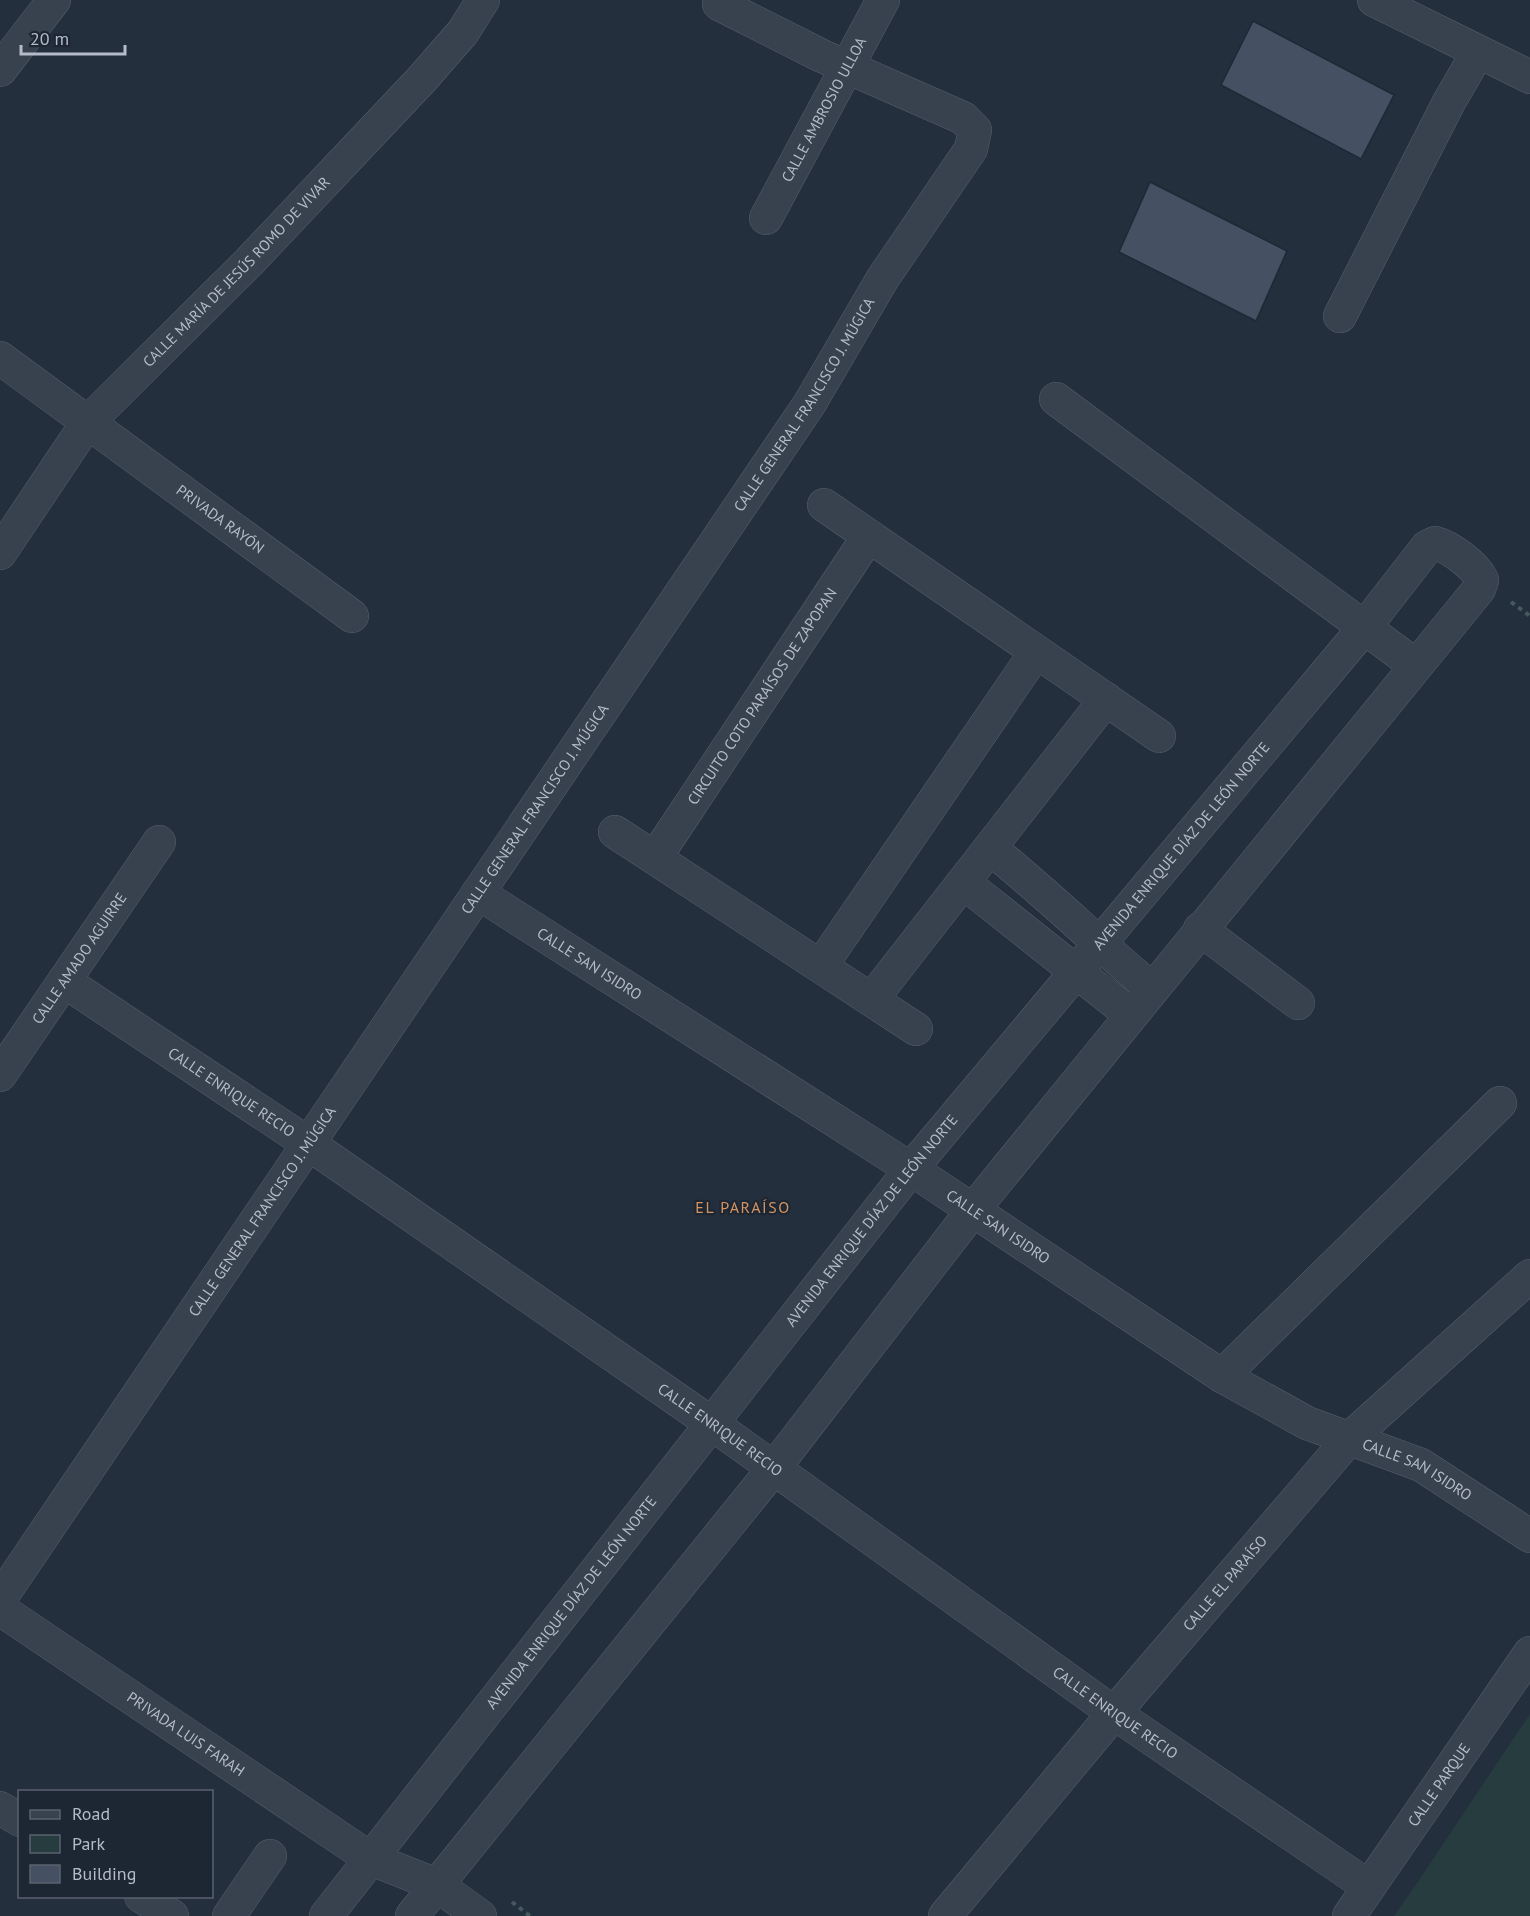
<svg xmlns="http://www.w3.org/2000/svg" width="1530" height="1916" font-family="'PT Sans',sans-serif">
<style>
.green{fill:#263c3f}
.building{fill:#455162;stroke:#1f2835;stroke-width:1.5}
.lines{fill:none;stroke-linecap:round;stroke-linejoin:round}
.minor-casing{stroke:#565f6c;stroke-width:34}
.path{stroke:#44595c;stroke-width:4;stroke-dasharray:4.5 4.5;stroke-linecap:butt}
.minor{stroke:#38414e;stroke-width:33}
.labels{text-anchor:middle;stroke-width:4.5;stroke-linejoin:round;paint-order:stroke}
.street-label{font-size:15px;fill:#b4bcc9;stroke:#1d2633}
.neighbourhood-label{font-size:16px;letter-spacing:1.5px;fill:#d59563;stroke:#1d2633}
</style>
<rect width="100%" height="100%" fill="#242f3e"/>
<path class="green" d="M1530,1714V1916H1394L1413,1889Z"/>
<path class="building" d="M1253,21L1394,95L1361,159L1221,85Z
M1150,182L1287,251L1256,321L1119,252Z"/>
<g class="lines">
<defs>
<g id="minor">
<path d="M1374,0L1530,77"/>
<path d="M0,70L54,0"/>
<path id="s1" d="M766,218L883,0"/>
<path d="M1340,316L1449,102L1478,52"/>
<path id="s2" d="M0,358L352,616"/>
<path d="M1056,399L1415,665"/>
<path d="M824,505L1159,736"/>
<path id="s3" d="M0,553L87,423L249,262L422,79L463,32L483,0"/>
<path d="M615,832L916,1029"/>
<path d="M990,848C1046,893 1097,943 1152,989"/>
<path id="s4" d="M655,858L868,537"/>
<path d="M963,882L1131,1015"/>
<path id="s5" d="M478,893L911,1169L1222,1376L1307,1423L1421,1465L1530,1536"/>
<path d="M1200,929L1298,1003"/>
<path d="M821,966L1036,652"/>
<path id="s6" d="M64,981L309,1144L711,1423L1114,1713L1369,1887"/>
<path d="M872,999L1106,699"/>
<path id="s7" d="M0,1075L159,842"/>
<path d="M1222,1376L1500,1103"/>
<path id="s8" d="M0,1599L810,403L883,278L971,149L975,130L963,118L822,56L719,4"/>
<path id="s9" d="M0,1609L371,1859L437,1885L480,1916"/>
<path d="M0,1808L20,1820"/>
<path d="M141,1896L172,1916"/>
<path d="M229,1916L270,1856"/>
<path id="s10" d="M326,1916L911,1169L1364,628L1427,547L1435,543C1450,547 1475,565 1482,580L1479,589L973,1210L774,1468L412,1916"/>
<path id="s11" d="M945,1916L1114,1713L1348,1440L1530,1276"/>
<path id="s12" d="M1349,1916L1530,1653"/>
</g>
</defs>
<use href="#minor" class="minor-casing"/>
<path class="path" d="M1511,602L1530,616
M512,1902L530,1916"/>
<use href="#minor" class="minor"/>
</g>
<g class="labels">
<g class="street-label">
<text dy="5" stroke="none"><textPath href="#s1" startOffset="123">CALLE AMBROSIO ULLOA</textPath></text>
<text dy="5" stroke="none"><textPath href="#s3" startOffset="369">CALLE MARÍA DE JESÚS ROMO DE VIVAR</textPath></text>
<text dy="5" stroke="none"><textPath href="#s8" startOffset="1440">CALLE GENERAL FRANCISCO J. MÚGICA</textPath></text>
<text dy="5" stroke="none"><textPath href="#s2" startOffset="273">PRIVADA RAYÓN</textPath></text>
<text dy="5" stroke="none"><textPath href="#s4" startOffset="194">CIRCUITO COTO PARAÍSOS DE ZAPOPAN</textPath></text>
<text dy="5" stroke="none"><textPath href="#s8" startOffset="954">CALLE GENERAL FRANCISCO J. MÚGICA</textPath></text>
<text dy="5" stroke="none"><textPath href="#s10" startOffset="1370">AVENIDA ENRIQUE DÍAZ DE LEÓN NORTE</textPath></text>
<text dy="5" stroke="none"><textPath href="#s7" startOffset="141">CALLE AMADO AGUIRRE</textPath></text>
<text dy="5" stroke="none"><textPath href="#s5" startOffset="132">CALLE SAN ISIDRO</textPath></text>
<text dy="5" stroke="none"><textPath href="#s6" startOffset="201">CALLE ENRIQUE RECIO</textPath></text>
<text dy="5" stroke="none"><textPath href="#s8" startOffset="468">CALLE GENERAL FRANCISCO J. MÚGICA</textPath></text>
<text dy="5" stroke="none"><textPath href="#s10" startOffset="884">AVENIDA ENRIQUE DÍAZ DE LEÓN NORTE</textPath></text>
<text dy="5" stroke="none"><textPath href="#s5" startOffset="618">CALLE SAN ISIDRO</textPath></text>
<text dy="5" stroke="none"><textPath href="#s6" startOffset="795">CALLE ENRIQUE RECIO</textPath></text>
<text dy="5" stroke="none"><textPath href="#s5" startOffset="1104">CALLE SAN ISIDRO</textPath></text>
<text dy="5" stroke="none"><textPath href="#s11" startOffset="435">CALLE EL PARAÍSO</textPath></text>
<text dy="5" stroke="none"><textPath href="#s10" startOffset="398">AVENIDA ENRIQUE DÍAZ DE LEÓN NORTE</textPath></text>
<text dy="5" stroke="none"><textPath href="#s6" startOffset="1281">CALLE ENRIQUE RECIO</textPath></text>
<text dy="5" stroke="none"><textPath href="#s9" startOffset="224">PRIVADA LUIS FARAH</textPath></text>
<text dy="5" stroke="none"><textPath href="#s12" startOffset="159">CALLE PARQUE</textPath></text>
</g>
<g class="neighbourhood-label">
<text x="743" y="1213">EL PARAÍSO</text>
</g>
</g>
<rect x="18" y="1790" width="195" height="108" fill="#1d2633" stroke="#59626f" stroke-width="1.5"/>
<rect x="30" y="1810" width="30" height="9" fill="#38414e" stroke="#59626f" stroke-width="1.5"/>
<text x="72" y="1820" font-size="18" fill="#b4bcc9">Road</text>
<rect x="30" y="1835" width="30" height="18" fill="#263c3f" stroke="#59626f" stroke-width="1.5"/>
<text x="72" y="1850" font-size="18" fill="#b4bcc9">Park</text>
<rect x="30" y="1865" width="30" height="18" fill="#455162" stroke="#59626f" stroke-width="1.5"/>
<text x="72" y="1880" font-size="18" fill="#b4bcc9">Building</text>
<path d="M21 45v9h104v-9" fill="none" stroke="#b4bcc9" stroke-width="3"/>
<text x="30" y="45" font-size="18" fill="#b4bcc9" stroke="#1d2633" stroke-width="4.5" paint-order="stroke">20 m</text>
</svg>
